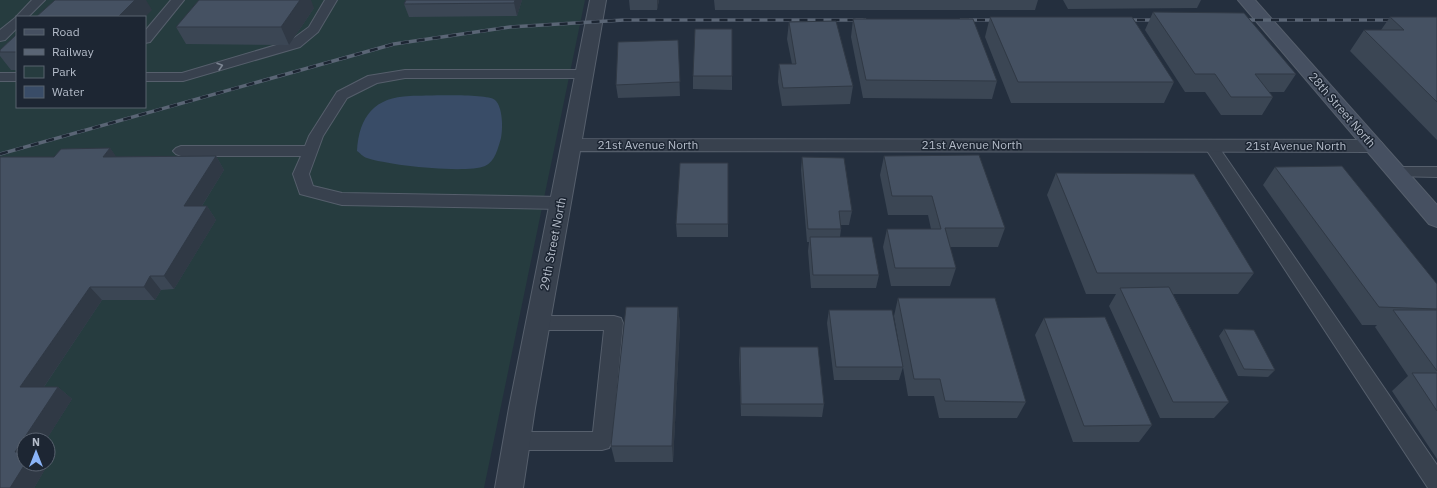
<svg xmlns="http://www.w3.org/2000/svg" width="1437" height="488" font-family="'IBM Plex Sans',sans-serif">
<style>
.green{fill:#263c3f;fill-rule:evenodd}
.water{fill:#394c67}
.lines{fill:none;stroke-linecap:round;stroke-linejoin:round}
.lane-casing{stroke:#565f6c;stroke-width:2}
.street-casing{stroke:#565f6c;stroke-width:2}
.secondary-casing{stroke:#565f6c;stroke-width:2}
.lane{fill:#38414e;fill-rule:evenodd}
.street{fill:#38414e;fill-rule:evenodd}
.secondary{fill:#465061;fill-rule:evenodd}
.rail-casing{stroke:#5a6575;stroke-width:3.5}
.rail{stroke:#1d2633;stroke-width:2.5;stroke-dasharray:8;stroke-linecap:butt}
.wall{fill:#3b4654}
.shaded-wall{fill:#303945}
.building{fill:#455162;stroke:#303945}
.oneway{stroke:#7c8592}
.labels{text-anchor:middle;stroke-width:3;stroke-linejoin:round;paint-order:stroke}
.street-label{font-size:12px;fill:#b4bcc9;stroke:#1d2633}
</style>
<rect width="100%" height="100%" fill="#242f3e"/>
<path class="green" d="M0,0H585L484,488H0ZM17,17H145V107H17ZM24,440H48V464H24Z"/>
<path class="water" d="M410,96C424,96 486,93 495,100C503,107 503,129 501,138C498,148 495,162 485,166C465,174 387,165 367,158C363,157 360,153 357,151C359,116 375,97 410,96Z"/>
<g class="lines">
<defs>
<path id="lane" d="M32,0H45L28,17H17V28L5,40L0,41V30L15,18Z
M171,0H184L150,42L145,43V31Z
M325,0H337L318,32L300,47L183,81H145V73H182L290,41L309,27Z
M405,70H584L589,71L591,74L589,77L584,78H405L377,83L347,98L323,136L309,174L313,186L342,193L560,197L566,199L568,203L566,207L560,209L342,205L300,194L293,174L301,156H181L176,154L173,151L176,148L181,146H305L309,136L337,92L368,76Z
M0,73H17V81H0Z
M1211,141L1216,143L1437,465V488H1428L1206,149L1203,146L1206,143Z
M1396,167H1437V177L1390,176L1388,172L1390,168Z
M538,316H614L621,318L623,323L612,441L609,448L602,450H516L509,448L506,441L509,434L516,432H593L604,330H538L531,328L529,323L531,318Z"/>
<path id="street" d="M590,0H606L582,139L1374,140L1381,142L1384,146L1381,150L1374,152L580,151L535,408L523,488H495L509,408Z"/>
<path id="secondary" d="M1238,0H1255L1437,205V227L1429,224Z"/>
</defs>
<use href="#lane" class="lane-casing"/>
<use href="#street" class="street-casing"/>
<use href="#secondary" class="secondary-casing"/>
<use href="#lane" class="lane"/>
<use href="#street" class="street"/>
<use href="#secondary" class="secondary"/>
<defs>
<path id="rail" d="M961,20H1001
M1121,20H1159
M1239,20H1399
M0,154L394,44L510,27L624,20H865"/>
</defs>
<use href="#rail" class="rail-casing"/>
<use href="#rail" class="rail"/>
</g>
<path class="wall" d="M406,0H522L517,16L409,17L404,4Z
M629,0H659L657,10H630Z
M714,0H1038L1035,10H715Z
M1063,0H1201L1197,8L1068,9Z
M314,8L289,45L186,44L176,27Z
M1153,12L1296,74L1284,92H1269L1273,97L1262,115H1221L1205,92H1185L1145,30Z
M990,17L1174,82L1164,103H1011L985,37Z
M1390,17H1437V140L1350,51L1364,30H1381Z
M853,19L997,81L992,99L863,98L851,37Z
M789,22L853,86L850,104L782,106L778,82L779,64H792L787,39Z
M17,34V70H11L0,56V50Z
M678,40L680,96L618,98L616,85Z
M693,76H732V90L693,89Z
M110,148L116,157L216,156L224,170L202,206H207L216,220L174,289L161,290L155,300H102L44,387H58L72,399L46,440H24V464H48L34,488H0V157H54L61,149Z
M884,156L1005,228L998,247H950L956,268L950,286H891L883,247L887,229H931L928,215H888L880,175Z
M802,157L852,211L849,225H841V229L840,237L879,275L876,288H811L808,251L809,242H807L801,170Z
M728,163V237H677L676,224Z
M1275,167L1437,284V459L1392,391L1408,376L1375,327L1377,325H1362L1263,185Z
M1056,173L1254,273L1238,294H1173L1229,402L1214,418H1160L1109,306L1116,294H1086L1047,195Z
M898,298L1026,402L1017,418H939L934,396H908L894,316Z
M678,307L680,325L673,462H615L611,446Z
M829,310L903,367L899,380H834L827,323Z
M1044,318L1152,425L1139,442H1073L1035,335Z
M1224,329L1275,370L1268,377L1238,376L1219,336Z
M740,347L824,404L822,417L741,416L739,360Z"/>
<path class="shaded-wall" d="M135,0H146L152,10L145,17H118Z
M300,0H311L314,8L289,45L281,27Z
M515,0H522L517,16L514,3Z
M657,0H659L657,10Z
M110,148L120,162L103,157Z
M216,156L224,170L193,220L184,206Z
M207,206L216,220L174,289L164,276Z
M150,276L161,290L155,300L144,287Z
M90,287L102,300L35,400L20,387Z
M678,307L680,325L673,462L672,446Z
M58,387L72,399L46,440H24V459L15,452Z
M25,464H48L34,488H10Z"/>
<path class="building" d="M55,0H135L118,17H36Z
M199,0H300L281,27H176Z
M406,0H515L514,3L404,4Z
M1153,12L1244,13L1296,74H1255L1273,97H1231L1215,74H1195Z
M990,17H1132L1174,82H1018Z
M1390,17H1437V102L1364,30H1404Z
M853,19H973L997,81L866,80Z
M836,21L853,86L783,88L779,64H796L789,22Z
M695,29H732V76H693Z
M17,34V52H0V50Z
M678,40L680,82L616,85L618,42Z
M110,148L103,157L216,156L184,206H207L164,276H150L144,287H90L20,387H58L15,452H24V464H25L10,488H0V157H54L61,149Z
M979,155L1005,228H945L956,268H895L887,229H941L932,196H892L884,156Z
M802,157L844,158L852,211H839L841,229H808Z
M680,163H728V224H676Z
M1342,166L1437,284V309L1379,307L1275,167Z
M1056,173L1194,174L1254,273H1097Z
M810,237H872L879,275H813Z
M1169,287L1229,402H1173L1120,288Z
M898,298H995L1026,402L945,401L940,379H914Z
M626,307H678L672,446H611Z
M829,310H892L903,367H836Z
M1393,310H1437V371Z
M1105,317L1152,425L1084,426L1044,318Z
M1224,329L1254,330L1275,370L1244,369Z
M740,347H818L824,404H741Z
M1412,373H1437V411Z"/>
<defs><path id="oneway-chevron" d="M-2-3.5L2.5 0L-2 3.5" fill="none" stroke-width="1.6" stroke-linecap="round" stroke-linejoin="round"/></defs>
<use class="oneway" href="#oneway-chevron" transform="translate(220 66) rotate(-17)"/>
<g class="labels">
<g class="street-label">
<text transform="translate(1342 110) rotate(49)" y="4">28th Street North</text>
<text x="648" y="149">21st Avenue North</text>
<text x="972" y="149">21st Avenue North</text>
<text x="1296" y="150">21st Avenue North</text>
<text transform="translate(553 244) rotate(-79)" y="4">29th Street North</text>
</g>
</g>
<rect x="16" y="16" width="130" height="92" fill="#1d2633" stroke="#59626f"/>
<rect x="24" y="29" width="20" height="6" fill="#465061" stroke="#59626f"/>
<text x="52" y="36" font-size="12" fill="#b4bcc9">Road</text>
<rect x="24" y="49" width="20" height="6" fill="#5a6575" stroke="#59626f"/>
<text x="52" y="56" font-size="12" fill="#b4bcc9">Railway</text>
<rect x="24" y="66" width="20" height="12" fill="#263c3f" stroke="#59626f"/>
<text x="52" y="76" font-size="12" fill="#b4bcc9">Park</text>
<rect x="24" y="86" width="20" height="12" fill="#394c67" stroke="#59626f"/>
<text x="52" y="96" font-size="12" fill="#b4bcc9">Water</text>
<g transform="translate(36 452)"><circle r="19" fill="#1d2633" stroke="#59626f"/>
<path d="M0-3L7 15L0 10L-7 15Z" fill="#8ab4f8"/>
<text y="-6" font-size="11" font-weight="bold" text-anchor="middle" fill="#b4bcc9">N</text>
</g>
</svg>
